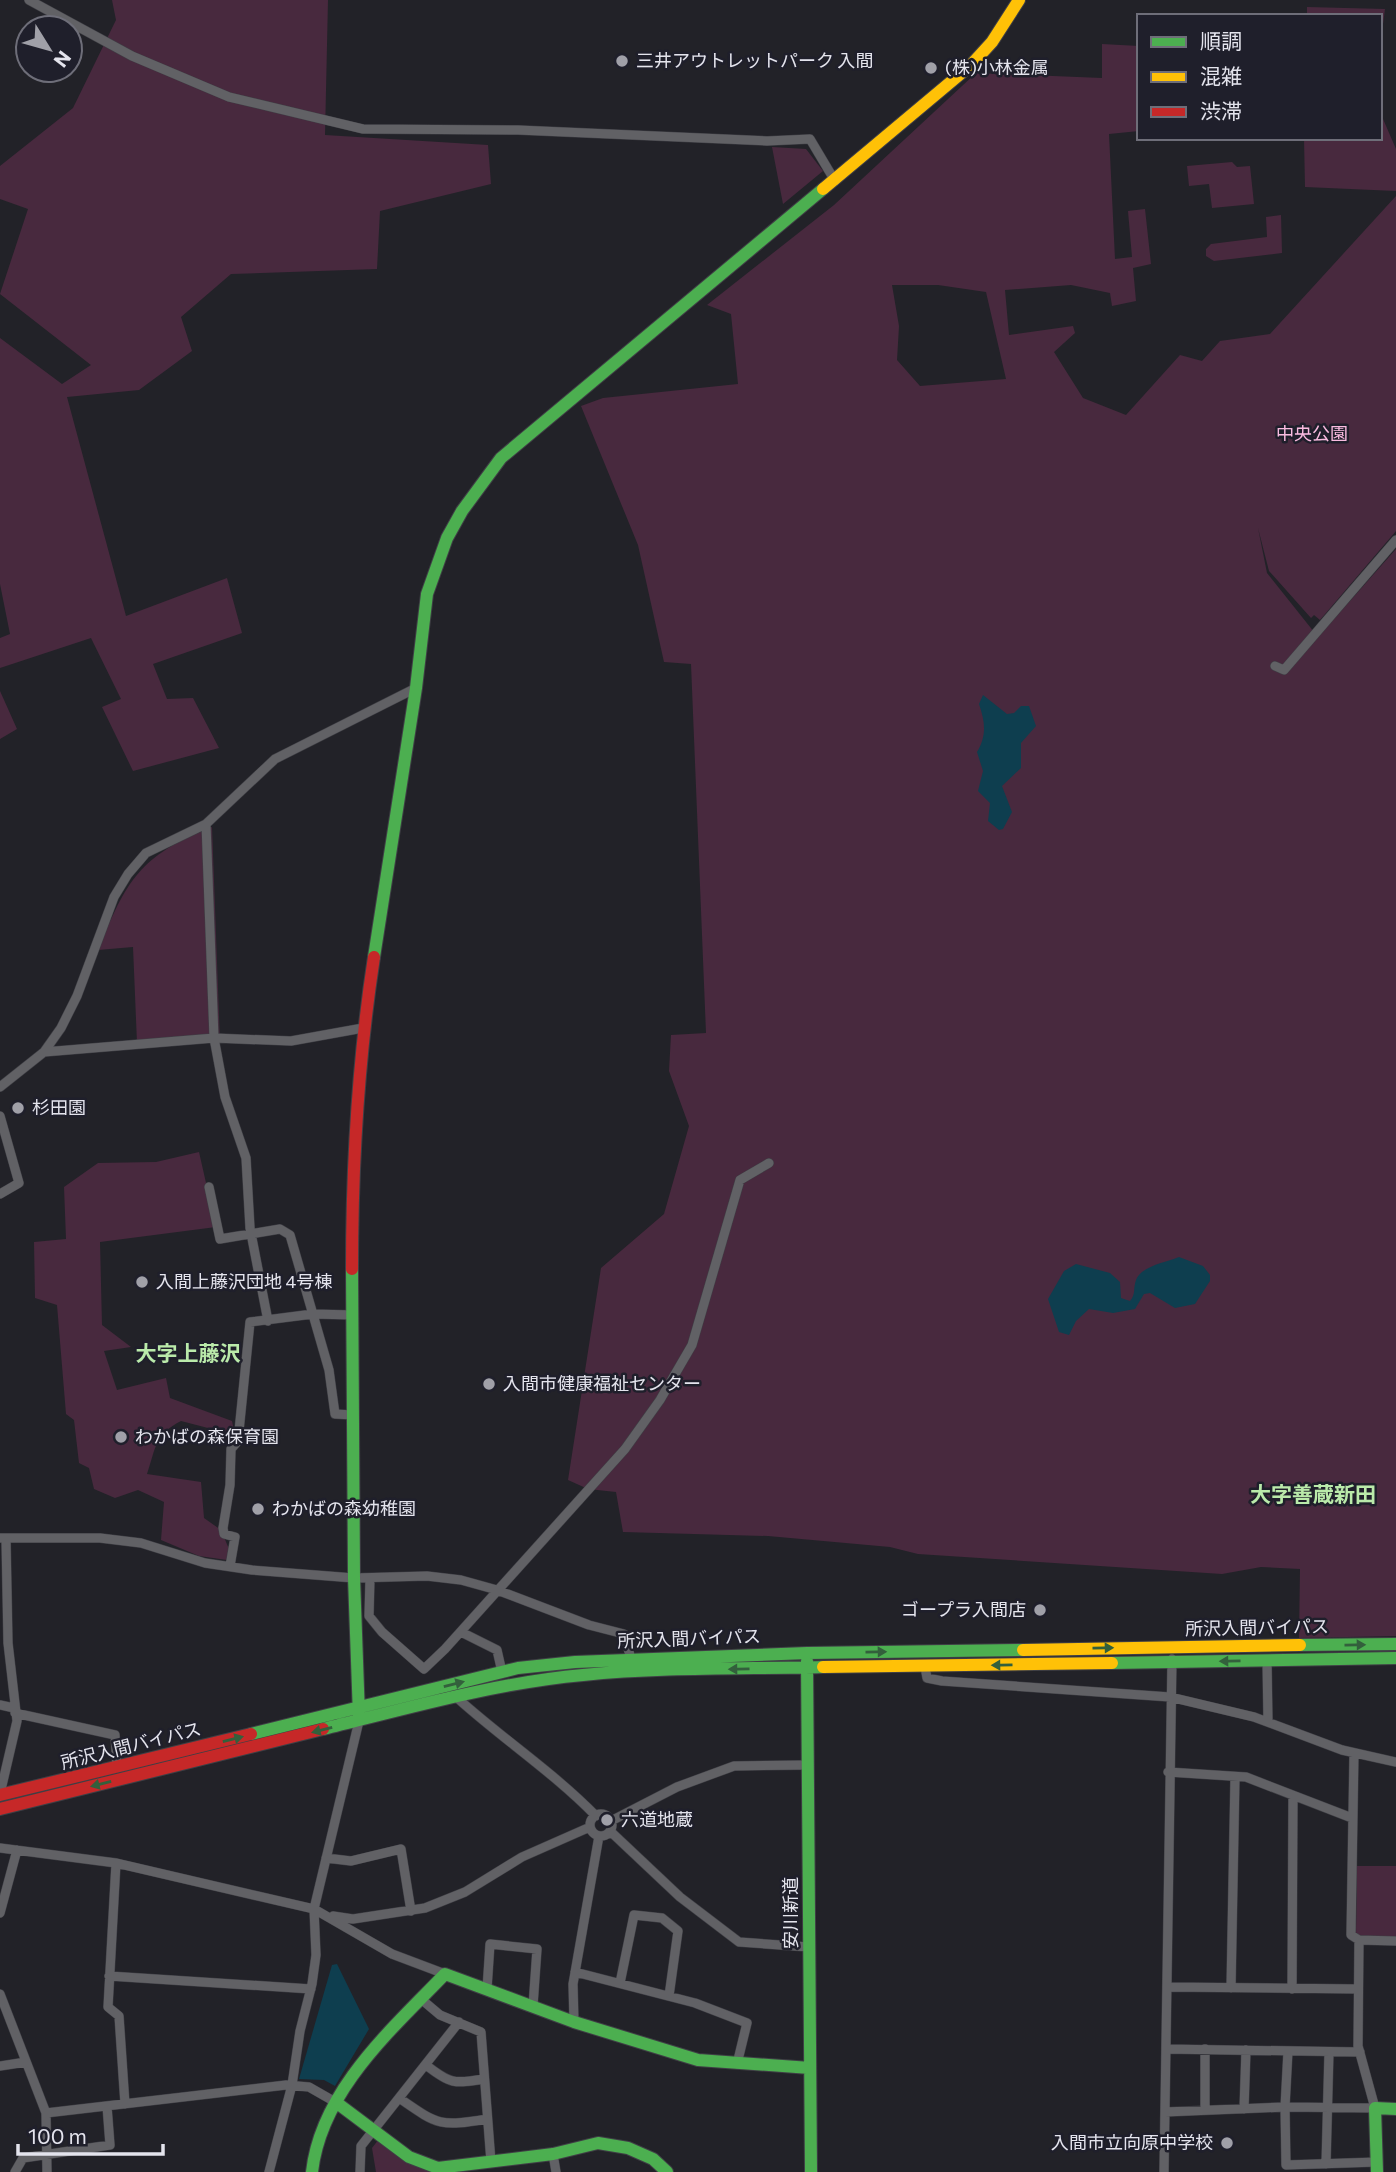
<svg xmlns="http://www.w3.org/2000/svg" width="1396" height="2172" font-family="Commissioner,'Noto Sans JP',sans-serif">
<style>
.green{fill:#48293e;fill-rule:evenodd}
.water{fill:#0e3e4f}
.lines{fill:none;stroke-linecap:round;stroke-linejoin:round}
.street-casing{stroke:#3f3f45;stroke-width:10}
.fast-casing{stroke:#3f3f45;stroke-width:14}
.slow-casing{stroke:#3f3f45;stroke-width:14}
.jam-casing{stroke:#3f3f45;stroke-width:14}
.street{stroke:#616165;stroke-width:9}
.fast{stroke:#4caf50;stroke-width:12}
.slow{stroke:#ffc107;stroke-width:12}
.jam{stroke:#c62828;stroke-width:12}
.oneway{fill:#33603c}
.poi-dot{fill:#a0a0a8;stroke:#1f1f2b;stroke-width:2.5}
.labels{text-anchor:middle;stroke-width:5;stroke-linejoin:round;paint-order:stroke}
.poi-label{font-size:18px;fill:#e4e4ed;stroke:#1f1f2b;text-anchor:start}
.park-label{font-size:18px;fill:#f9bbe0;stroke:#1f1f2b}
.street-label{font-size:18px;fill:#e4e4ed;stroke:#1f1f2b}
.quarter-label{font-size:21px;font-weight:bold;fill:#baeaaa;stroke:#1f1f2b}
</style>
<rect width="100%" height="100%" fill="#222228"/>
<path class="green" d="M112,0H328L325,135L488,145L491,184L380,211L377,269L231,274L181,317L192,351L139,390L67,397L126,616L227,578L242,633L153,664L167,699L193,698L219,748L133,771L102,707L121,699L91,638L0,668V638L10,634L0,584V338L62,384L91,365L0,294L28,209L0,199V166L73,108L116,20Z
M1307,7L1385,9L1380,47V16H1307Z
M1102,44L1139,46V131L1109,134L1115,259L1132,257L1128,211L1145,209L1151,264L1133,268L1136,301L1112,306L1110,293L1071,285L1005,290L1009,335L1073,326L1075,333L1054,352L1083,398L1126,415L1180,355L1202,361L1220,341L1270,334L1396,196V531L1320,620L1314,615L1311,618L1269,571L1258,528L1267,573L1318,637L1396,549V1636L1299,1638L1300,1569L1261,1567L1222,1574L918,1554L890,1547L768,1536L623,1532L616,1492L588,1489L568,1480L601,1268L664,1214L689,1126L669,1071L671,1035L706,1033L691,664L664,662L638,545L581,406L603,398L738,384L731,314L707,305L834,205L976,73L1102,78ZM892,285H938L986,292L1006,379L920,386L897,360L899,326Z
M1380,112L1396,149V191L1305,187L1304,138H1380Z
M772,147L806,149L823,171L783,204Z
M1232,162L1237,167L1250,166L1254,204L1212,208L1209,184L1189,186L1187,166Z
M1281,215L1282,253L1214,261L1206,256V249L1211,244L1267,237L1266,217Z
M0,691L17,729L0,739Z
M212,827L220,1043H137L133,947L98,950C127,880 139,856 212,827Z
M199,1152L216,1227L100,1242L102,1325L131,1347L104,1351L117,1390L166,1378L170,1398L232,1421L235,1435L181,1421C154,1435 156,1448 147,1474L201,1482L204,1518L221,1530L234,1561L199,1556L161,1540L164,1502L138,1490L115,1498L94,1489L89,1468L79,1463L74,1420L66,1414L57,1305L35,1298L34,1242L66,1239L64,1187L98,1163L156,1162Z
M1357,1866H1396V1937H1360L1356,1934Z
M379,2139L454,2172H376L372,2148Z"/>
<path class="water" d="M983,695L1007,714L1014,713L1021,706H1029L1036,726L1021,743V768L1002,786L1012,812L1003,829L999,830L988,821L990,803L978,791L983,771L977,752C987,735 985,722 979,704Z
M1179,1257L1203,1266L1210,1275V1281L1195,1304L1175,1308L1150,1293L1144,1294L1135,1309L1113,1313L1089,1309L1076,1321L1069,1335L1059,1332L1048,1299L1064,1271L1076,1264L1110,1273L1120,1282L1121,1298L1130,1301C1136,1294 1133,1288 1136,1280C1141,1266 1167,1262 1179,1257Z
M337,1964L369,2029L335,2086L324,2080L299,2079L332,1965Z"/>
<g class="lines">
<defs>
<path id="street" d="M29,0L132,56L229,97L363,129L518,130L767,141L810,139L835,181
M1275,666L1284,670L1396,540
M206,824L214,1038L225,1097L246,1158L250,1228L268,1321
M44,1052L214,1038L291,1041L363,1028
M0,1087L44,1052L61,1028L77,996L114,897L128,874L146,853L206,824L275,759L416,688
M0,1116L19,1183L0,1194
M209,1187L220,1239L280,1229L290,1235L329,1370L335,1414L353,1415
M0,1538H100L141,1543L205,1563L252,1570L354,1578L427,1576L461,1580L497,1590L589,1625L624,1634L631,1659
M230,1566L235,1537L224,1534L223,1528L230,1485L231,1449L238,1441L250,1322L313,1314L353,1315
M370,1578L369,1616L382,1632L424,1669L445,1649L625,1449L660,1400L692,1345L740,1180L769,1163
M461,1632L497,1650L502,1672
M1267,1660L1268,1722
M925,1667L927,1678L942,1681L1170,1697L1254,1717L1342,1750L1396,1762
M455,1696C501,1738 552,1771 596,1816
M0,1705L14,1708
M15,1713L115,1735L117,1767
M1354,1753L1351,1935L1359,1940L1396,1941
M1168,1772L1246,1777L1352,1818
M0,1794L17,1721L8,1643L6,1539
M590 1825a11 11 0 1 1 22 0a11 11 0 1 1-22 0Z
M611,1821L677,1787L734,1766L807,1765
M610,1831L680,1897L739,1942L809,1947
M0,1848L116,1863L314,1909L392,1954L445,1974
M326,1858L351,1861L401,1849L411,1911
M116,1863L108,2007L119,2016L125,2104
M0,1913L17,1850
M333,1916L353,1919L425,1908L465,1892L522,1857L590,1827
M575,1972L695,2003L747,2023L737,2064
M109,1976L311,1989
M620,1983L634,1915L662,1918L678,1931L669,1996
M1167,1987L1358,1989
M1231,1988L1235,1777
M487,1989L490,1944L537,1949L533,2006
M1292,1989L1293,1796
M0,1994L46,2113L47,2172
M421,1999L440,2015L481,2032L491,2162
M574,2022L573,1984L599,1836
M1166,2049L1360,2052
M1288,2051L1285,2107L1286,2165L1377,2162
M426,2065C450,2084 454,2084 484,2079
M0,2066L26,2062
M399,2098C438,2125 439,2127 487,2119
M1244,2109L1246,2050
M1205,2110V2049
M1165,2112L1285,2107L1375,2108L1358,2046L1359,1940
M46,2113L286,2085L309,2087L337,2103
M553,2154L556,2172
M1326,2164L1329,2052
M15,2172L23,2158L110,2145L107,2106
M269,2172L292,2085L300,2031L312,1984L316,1955L314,1909L359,1721
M360,2172L361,2146L459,2022
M1164,2172L1172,1659"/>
<path id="fast" d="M374,957L416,688L427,594L447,538L462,511L501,458L823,189
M352,1269L354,1578L359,1716
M1300,1645L1396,1644
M807,1661L811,2172
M1112,1663L1396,1658
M323,1729C408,1708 495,1683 583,1675C663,1667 743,1669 823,1667
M251,1734L518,1668L575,1662L807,1653L1023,1650
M337,2103L409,2157L438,2168L553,2154L598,2143L628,2148L653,2159L667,2172
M312,2172C321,2091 391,2030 445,1974L574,2022L698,2060L810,2068
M1377,2172L1375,2108L1396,2109"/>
<path id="slow" d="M823,189L971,65L992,42L1019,0
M1023,1650L1300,1645
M823,1667L1112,1663"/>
<path id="jam" d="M352,1269C352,1163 358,1061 374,957
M0,1795L251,1734
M0,1809L323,1729"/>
</defs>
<use href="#street" class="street-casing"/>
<use href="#fast" class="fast-casing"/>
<use href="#slow" class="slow-casing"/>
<use href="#jam" class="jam-casing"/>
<use href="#street" class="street"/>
<use href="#fast" class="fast"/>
<use href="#slow" class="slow"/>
<use href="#jam" class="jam"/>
</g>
<defs><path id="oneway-solid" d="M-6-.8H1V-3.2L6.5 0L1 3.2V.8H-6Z" transform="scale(1.75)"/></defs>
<g class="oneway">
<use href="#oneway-solid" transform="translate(1355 1645) rotate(-1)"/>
<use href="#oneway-solid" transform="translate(1103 1648) rotate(-1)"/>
<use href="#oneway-solid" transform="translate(876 1652) rotate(-1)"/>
<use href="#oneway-solid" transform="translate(1230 1661) rotate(179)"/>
<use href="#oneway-solid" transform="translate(1002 1665) rotate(179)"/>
<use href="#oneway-solid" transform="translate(739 1669) rotate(179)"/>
<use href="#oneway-solid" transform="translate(454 1684) rotate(-14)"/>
<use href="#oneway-solid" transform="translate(322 1730) rotate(166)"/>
<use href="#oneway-solid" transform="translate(233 1739) rotate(-14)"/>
<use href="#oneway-solid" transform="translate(101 1784) rotate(166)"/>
</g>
<g class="poi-dot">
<circle cx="622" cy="61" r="7"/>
<circle cx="931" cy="68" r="7"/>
<circle cx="18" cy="1108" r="7"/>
<circle cx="142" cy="1282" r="7"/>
<circle cx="489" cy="1384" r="7"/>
<circle cx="121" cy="1437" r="7"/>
<circle cx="258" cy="1509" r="7"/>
<circle cx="1040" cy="1610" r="7"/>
<circle cx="607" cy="1820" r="7"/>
<circle cx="1227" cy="2143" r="7"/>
</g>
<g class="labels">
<g class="poi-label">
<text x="636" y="67">三井アウトレットパーク 入間</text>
<text x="945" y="74">(株)小林金属</text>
<text x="32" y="1114">杉田園</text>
<text x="156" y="1288">入間上藤沢団地 4号棟</text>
<text x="503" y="1390">入間市健康福祉センター</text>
<text x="135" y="1443">わかばの森保育園</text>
<text x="272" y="1515">わかばの森幼稚園</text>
<text x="1026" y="1616" text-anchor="end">ゴープラ入間店</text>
<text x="621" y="1826">六道地蔵</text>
<text x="1213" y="2149" text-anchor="end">入間市立向原中学校</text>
</g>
<g class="park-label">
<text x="1312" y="440">中央公園</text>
</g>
<g class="street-label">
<text transform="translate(1257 1628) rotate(-1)" y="6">所沢入間バイパス</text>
<text transform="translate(689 1639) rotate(-2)" y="6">所沢入間バイパス</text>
<text transform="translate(131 1746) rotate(-14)" y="6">所沢入間バイパス</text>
<text transform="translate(791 1913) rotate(-90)" y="6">安川新道</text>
</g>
<g class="quarter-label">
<text x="188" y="1361">大字上藤沢</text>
<text x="1313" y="1502">大字善蔵新田</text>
</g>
</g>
<rect x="1137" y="14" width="245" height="126" fill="#1f1f2b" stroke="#6e6e79" stroke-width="2"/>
<rect x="1151" y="37" width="35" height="10" fill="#4caf50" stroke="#6e6e79" stroke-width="2"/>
<text x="1200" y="49" font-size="21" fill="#e4e4ed">順調</text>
<rect x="1151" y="72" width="35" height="10" fill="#ffc107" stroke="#6e6e79" stroke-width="2"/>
<text x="1200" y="84" font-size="21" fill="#e4e4ed">混雑</text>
<rect x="1151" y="107" width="35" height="10" fill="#c62828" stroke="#6e6e79" stroke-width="2"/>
<text x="1200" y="119" font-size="21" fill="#e4e4ed">渋滞</text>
<g transform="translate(49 49) rotate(127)"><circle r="33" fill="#1f1f2b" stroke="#6e6e79" stroke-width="2"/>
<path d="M0-5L12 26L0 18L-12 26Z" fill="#a0a0a8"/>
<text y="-10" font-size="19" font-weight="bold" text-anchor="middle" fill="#e4e4ed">N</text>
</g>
<path d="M18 2144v10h145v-10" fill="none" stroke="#e4e4ed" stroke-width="3.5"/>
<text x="28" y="2144" font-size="21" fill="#e4e4ed" stroke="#1f1f2b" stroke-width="5" paint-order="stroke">100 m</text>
</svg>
